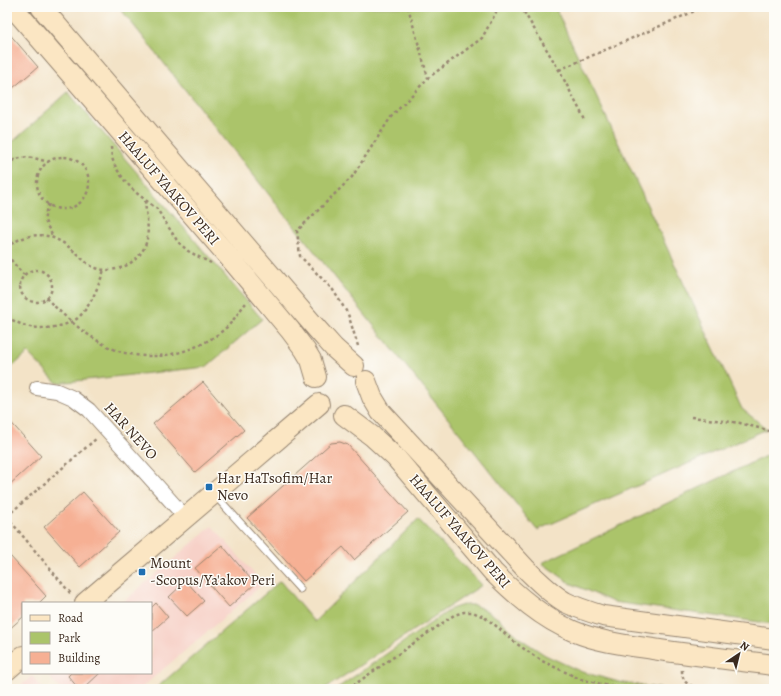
<svg xmlns="http://www.w3.org/2000/svg" width="781" height="696" font-family="Alegreya,serif">
<style>
.built{fill:#f7d1c8}
.green{fill:#abc46a;stroke:#737744}
.building{fill:#f6b094}
.lines{fill:none;stroke-linecap:round;stroke-linejoin:round}
.lane-casing{stroke:#978672;stroke-width:9}
.street-casing{stroke:#978672;stroke-width:16}
.secondary-casing{stroke:#978672;stroke-width:22}
.path{stroke:#978672;stroke-width:2.5;stroke-dasharray:3 3;stroke-linecap:butt}
.lane{stroke:#fff;stroke-width:7}
.street{stroke:#fff;stroke-width:14}
.secondary{stroke:#fbe6c3;stroke-width:20}
.poi-dot{fill:#1f6fb2;stroke:#fdfcf7;stroke-width:1.5}
.labels{text-anchor:middle;stroke-width:3;stroke-linejoin:round;paint-order:stroke}
.street-label{font-size:15px;fill:#3b2a1e;stroke:#fdfcf7}
.poi-label{font-size:15px;fill:#3b2a1e;stroke:#fdfcf7;text-anchor:start}
</style>
<rect width="100%" height="100%" fill="#fdfcf7"/>
<filter id="ink" filterUnits="userSpaceOnUse"><feTurbulence type="fractalNoise" baseFrequency=".025" numOctaves="2"/><feDisplacementMap in="SourceGraphic" scale="8" xChannelSelector="R" yChannelSelector="G"/><feConvolveMatrix kernelMatrix="1 2 1 2 8 2 1 2 1" color-interpolation-filters="sRGB"/></filter>
<filter id="wash" filterUnits="userSpaceOnUse"><feTurbulence type="fractalNoise" baseFrequency=".012" numOctaves="4" result="noise"/><feDisplacementMap in="SourceGraphic" scale="16" xChannelSelector="R" yChannelSelector="G"/><feGaussianBlur stdDeviation="0.9" result="paint"/><feColorMatrix in="noise" values="0 0 0 0 0 0 0 0 0 0 0 0 0 0 0 0 0 1.4 0 .05"/><feComposite in="paint" operator="in"/></filter>
<g filter="url(#wash)">
<rect width="100%" height="100%" fill="#f3e3c7"/>
<path class="built" d="M212,526L263,584L140,689H60L46,673H151V603H122Z
M32,676L43,689H17Z"/>
<path class="green" d="M119,7H555L742,409L767,429L537,530Z
M68,92L262,319L206,367L57,383L28,353L7,371V147Z
M774,452V624L613,602L570,583L542,563Z
M418,519L482,585L324,689H155L280,581L314,622Z
M463,605H474L487,611L499,619L521,639L545,655L582,672L619,682L663,689H336L451,609Z"/>
<g id="blocks">
<path class="building" d="M7,31L38,67L7,93Z
M203,382L244,430L195,472L153,424Z
M7,418L41,456L7,487Z
M340,442L348,445L408,512L354,560L343,547L304,581L247,518L331,443Z
M83,492L119,532L80,567L44,527Z
M222,545L255,584L229,607L195,568Z
M10,556L46,596L39,603H23V617L7,631V559Z
M186,581L204,601L187,616L169,597Z
M156,603L168,617L151,632V608Z
M71,673H100L83,689H79L68,676Z"/>
</g>
</g>
<g filter="url(#ink)">
<use href="#blocks" fill-opacity="0" stroke="#978672" stroke-width="1"/>
<g class="lines">
<defs>
<path id="lane" d="M214,494L300,589"/>
<path id="street" d="M37,388L57,391L73,398L89,410L186,518"/>
<path id="secondary" d="M11,7L16,11L235,264L290,330L305,350L311,360L316,377
M41,7L317,329L334,348L354,366
M366,381L372,397L381,412L525,568C537,580 550,593 565,602C577,608 590,612 603,616L774,639
M344,415L372,436L396,458L493,572C516,595 542,618 573,631C599,642 626,645 653,649C693,655 734,660 774,665
M85,603L319,404
M7,670L23,656"/>
</defs>
<use href="#lane" class="lane-casing"/>
<use href="#street" class="street-casing"/>
<use href="#secondary" class="secondary-casing"/>
<path class="path" d="M408,7L428,78
M521,7L559,70L585,120
M559,70L704,7
M111,147L112,158L116,168L125,181L134,191L157,209L178,242L188,251L199,257L211,263
M37 183a26 26 0 1 1 52 0a26 26 0 1 1-52 0Z
M7,164C23,154 31,157 48,162
M49,204C41,221 46,222 53,237
M7,248C14,241 21,238 31,236C50,232 66,243 79,256C85,261 89,266 96,268C115,275 140,263 146,243C150,230 146,215 145,201
M7,255L16,266L24,275
M20 286a16 16 0 1 1 32 0a16 16 0 1 1-32 0Z
M46,298C65,317 86,336 111,348C149,365 197,354 227,327C234,320 240,310 246,303
M7,317C12,320 18,323 23,325C39,331 68,328 80,316C92,303 98,287 104,270
M358,346L348,314L333,290L300,256L297,231L352,177L391,117L428,78L482,38L499,7
M691,417L740,423L774,432
M7,516L97,438
M7,517L71,594
M682,670C682,688 696,687 710,689
M348,689L454,615L464,612H473L484,617L495,625L517,644L542,661L580,679L622,689
M368,689L369,687L375,689"/>
<use href="#lane" class="lane"/>
<use href="#street" class="street"/>
<use href="#secondary" class="secondary"/>
</g>
</g>
<g class="poi-dot">
<rect x="205" y="483" width="8" height="8" rx="2"/>
<rect x="138" y="568" width="8" height="8" rx="2"/>
</g>
<g class="labels">
<g class="street-label">
<text transform="translate(169 188) rotate(49)" y="5">HAALUF YAAKOV PERI</text>
<text transform="translate(131 431) rotate(48)" y="5">HAR NEVO</text>
<text transform="translate(460 531) rotate(49)" y="5">HAALUF YAAKOV PERI</text>
</g>
<g class="poi-label">
<text x="217" y="483">Har HaTsofim/Har<tspan x="217" dy="17">Nevo</tspan></text>
<text x="150" y="568">Mount<tspan x="150" dy="17">-Scopus/Ya'akov Peri</tspan></text>
</g>
</g>
<rect width="781" height="696" fill="none" stroke="#fdfcf7" stroke-width="24"/>
<rect x="22" y="602" width="130" height="72" fill="#fdfcf7" stroke="#afa8a0"/>
<rect x="30" y="615" width="20" height="6" fill="#fbe6c3" stroke="#afa8a0"/>
<text x="58" y="622" font-size="12" fill="#3b2a1e">Road</text>
<rect x="30" y="632" width="20" height="12" fill="#abc46a" stroke="#afa8a0"/>
<text x="58" y="642" font-size="12" fill="#3b2a1e">Park</text>
<rect x="30" y="652" width="20" height="12" fill="#f6b094" stroke="#afa8a0"/>
<text x="58" y="662" font-size="12" fill="#3b2a1e">Building</text>
<g transform="translate(739 654) rotate(35)" stroke="#fdfcf7" stroke-width="3" paint-order="stroke">
<path d="M0-3L7 15L0 10L-7 15Z" fill="#3b2a1e"/>
<text y="-6" font-size="11" font-weight="bold" text-anchor="middle" fill="#3b2a1e">N</text>
</g>
</svg>
